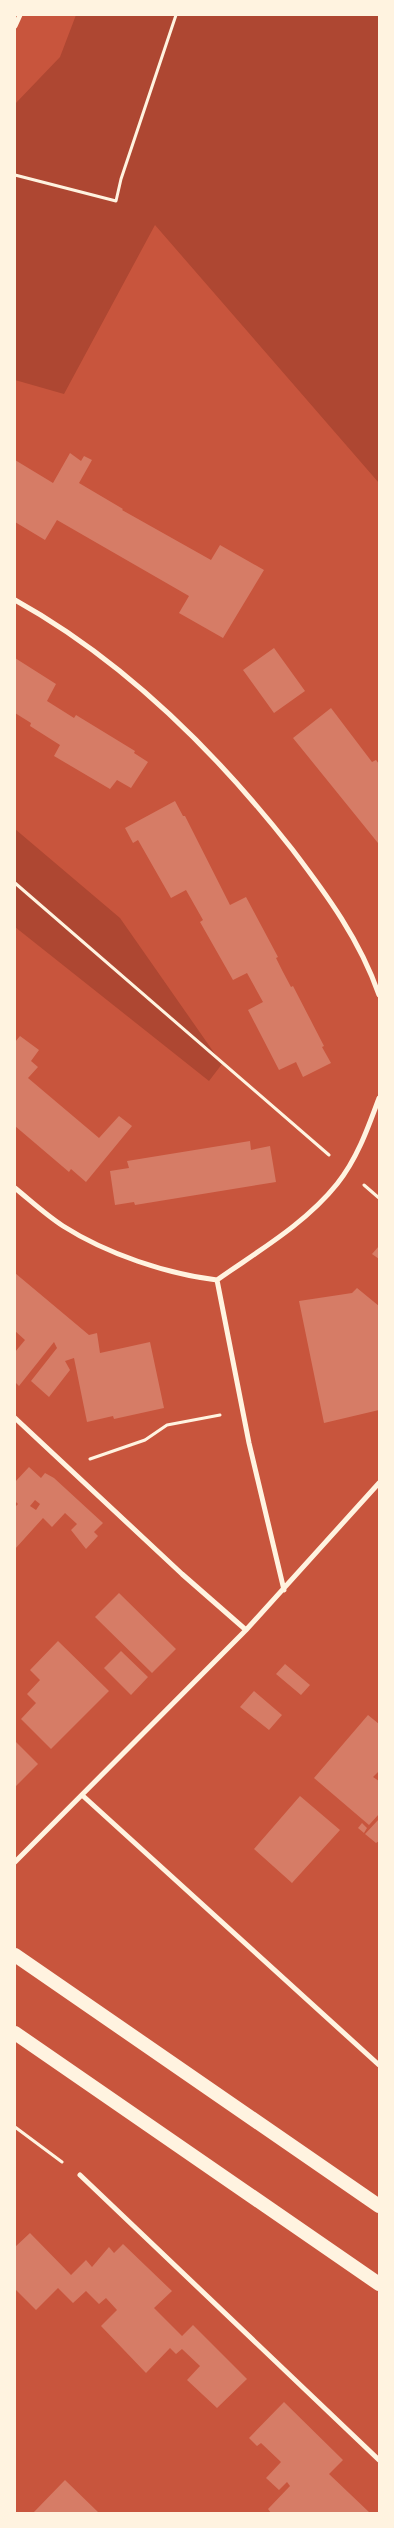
<svg xmlns="http://www.w3.org/2000/svg" width="394" height="2528" font-family="'IBM Plex Serif',serif">
<style>
.green{fill:#ae4732}
.building{fill:#d67c66;fill-rule:evenodd}
.lines{fill:none;stroke-linecap:round;stroke-linejoin:round}
.path{stroke:#fff3e0;stroke-width:3}
.minor{stroke:#fff3e0;stroke-width:5}
.trunk{stroke:#fff3e0;stroke-width:14}
</style>
<rect width="100%" height="100%" fill="#c8553d"/>
<path class="green" d="M76,15H379V483L155,225L64,394L15,380V104L60,57Z
M15,829L120,918L222,1064L209,1081L15,927Z"/>
<path class="building" d="M70,453L81,461L84,456L92,460L79,483L123,509L122,510L211,560L220,545L264,570L223,638L179,613L189,596L57,520L45,540L15,522V460L53,483Z
M274,648L305,691L274,713L243,670Z
M15,658L56,684L47,701L74,718L76,715L135,751L134,753L148,762L131,788L117,780L110,789L54,756L60,745L30,726L31,723L15,713Z
M331,708L372,762L376,760L379,764L378,843L293,738Z
M175,801L183,816H185L230,905L246,897L278,957L276,958L283,972L291,987L293,986L324,1046L322,1047L331,1063L303,1077L296,1062L279,1070L248,1010L263,1002L247,973L233,980L200,922L203,920L186,890L171,898L138,840L133,843L125,828Z
M20,1036L39,1050L31,1061L38,1067L28,1078L99,1138L119,1116L132,1126L86,1182L71,1169L69,1172L15,1126V1042Z
M250,1141L251,1150L270,1146L276,1182L135,1205L134,1202L115,1205L110,1171L129,1168L127,1161Z
M379,1246V1259L372,1254Z
M15,1273L89,1335L97,1333L100,1353L150,1342L164,1408L114,1419L113,1416L87,1422L74,1358L65,1361L70,1370L49,1397L31,1381L57,1348L54,1342L19,1386L15,1382V1352L25,1340L15,1331Z
M357,1288L379,1306V1410L324,1423L299,1301L352,1293Z
M29,1467L41,1478L45,1473L54,1478L103,1523L94,1532L98,1536L86,1549L71,1530L77,1524L65,1513L52,1527L43,1518L15,1549V1507L18,1504L15,1501V1482ZM35,1500L40,1504L36,1510L30,1506Z
M119,1593L176,1649L152,1673L95,1617Z
M58,1641L109,1691L51,1749L21,1719L36,1703L27,1694L40,1680L30,1670Z
M121,1651L148,1677L131,1695L104,1668Z
M285,1664L310,1685L301,1695L276,1674Z
M254,1691L282,1715L269,1730L240,1707Z
M368,1715L379,1724V1771L373,1777L379,1781V1814L369,1825L314,1778Z
M16,1742L38,1764L15,1787V1743Z
M300,1796L340,1830L292,1883L254,1849Z
M379,1819V1841L376,1843L365,1834Z
M362,1823L367,1828L364,1833L358,1828Z
M30,2233L71,2275L86,2260L92,2267L109,2247L114,2253L123,2244L172,2291L154,2308L182,2336L193,2325L247,2379L217,2408L187,2380L200,2366L182,2349L176,2354L170,2348L146,2373L101,2326L117,2310L106,2298L99,2304L86,2291L73,2303L58,2288L36,2310L15,2289V2247Z
M284,2402L343,2460L329,2474L370,2513H271L268,2509L290,2486L287,2482L279,2490L266,2478L281,2462L261,2443L257,2446L249,2438Z
M65,2480L99,2513H33Z"/>
<g class="lines">
<path class="path" d="M15,175L116,201L121,179L176,15
M15,883L329,1155
M364,1185L379,1198
M90,1459L145,1440L167,1425L220,1415
M15,2127L62,2162"/>
<path class="minor" d="M15,26L20,15
M15,600C125,661 215,751 292,849C327,895 360,940 379,995
M15,1188C31,1201 46,1215 63,1226C107,1254 167,1274 217,1280C258,1251 305,1224 337,1184C357,1159 368,1128 379,1098
M217,1280L249,1443L284,1590
M15,1418L182,1574L246,1630
M82,1795L379,2065
M15,1862L246,1630L379,1483
M80,2175L379,2460"/>
<path class="trunk" d="M15,1955L379,2206
M15,2033L379,2284"/>
</g>
<rect width="394" height="2528" fill="none" stroke="#fff3e0" stroke-width="32"/>
</svg>
